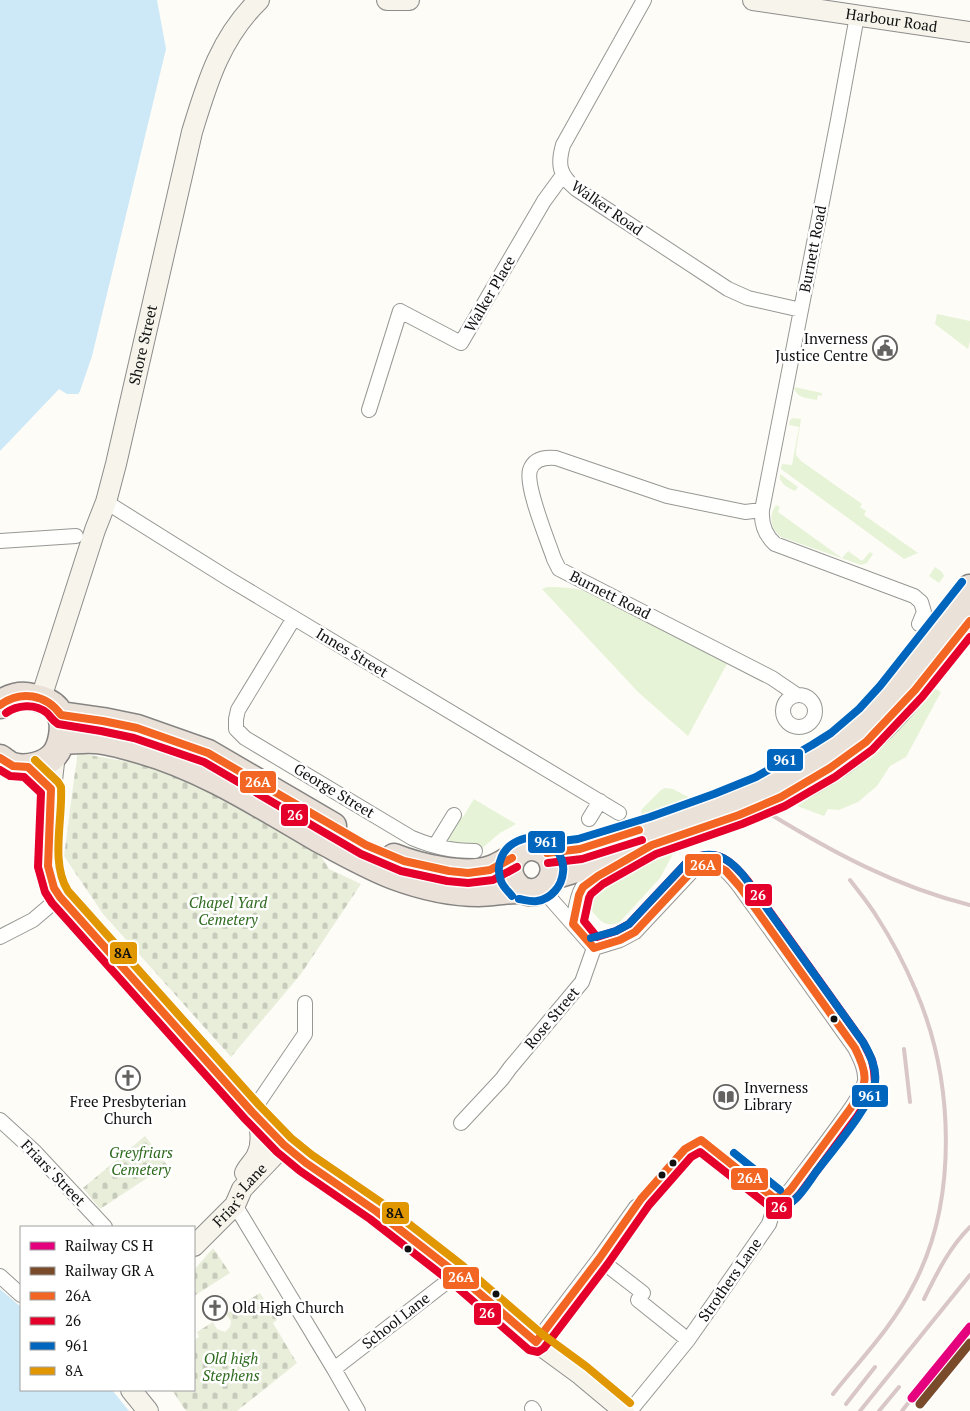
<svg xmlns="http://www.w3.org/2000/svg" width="970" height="1411" font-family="'PT Serif',serif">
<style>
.grass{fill:#e7f3d7}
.cemetery{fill:url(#cemetery-stones)}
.water{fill:#cde8f7}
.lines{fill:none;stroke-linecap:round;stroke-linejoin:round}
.street-casing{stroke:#979795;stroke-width:16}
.secondary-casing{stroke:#8e8d8b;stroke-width:22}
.highway-casing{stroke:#858482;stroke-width:29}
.street{stroke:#fffffe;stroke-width:14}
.secondary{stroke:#f6f4eb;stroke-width:20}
.highway{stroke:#eae1d8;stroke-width:26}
.rail{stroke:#d9c6c7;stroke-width:4}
.bus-1-casing{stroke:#fff;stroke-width:11}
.bus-2-casing{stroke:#fff;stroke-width:11}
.bus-3-casing{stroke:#fff;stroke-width:11}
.bus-4-casing{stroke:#fff;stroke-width:11}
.bus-1{stroke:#f26522;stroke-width:8}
.bus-2{stroke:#e4002b;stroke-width:8}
.bus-3{stroke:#0065bd;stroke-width:8}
.bus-4{stroke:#e09702;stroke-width:8}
.rail-1-casing{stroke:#fff;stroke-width:12}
.rail-2-casing{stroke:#fff;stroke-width:12}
.rail-1{stroke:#e5007d;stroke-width:9}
.rail-2{stroke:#7a4b2a;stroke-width:9}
.bus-dot{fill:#111;stroke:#fff;stroke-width:2}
.labels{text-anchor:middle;stroke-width:5;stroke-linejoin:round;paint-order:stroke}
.street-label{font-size:15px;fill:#111;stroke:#fff}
.poi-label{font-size:15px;fill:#111;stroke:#fff;text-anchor:start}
.park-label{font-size:15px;font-style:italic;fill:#2f6b1f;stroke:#fff}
.line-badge{stroke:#fff;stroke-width:2}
.badge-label{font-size:14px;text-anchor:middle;font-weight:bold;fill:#fff}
.pale-badge-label{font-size:14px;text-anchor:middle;font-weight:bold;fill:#111}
</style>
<defs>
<pattern id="cemetery-stones" width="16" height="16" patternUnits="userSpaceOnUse" patternTransform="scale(1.25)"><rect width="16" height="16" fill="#e9eedb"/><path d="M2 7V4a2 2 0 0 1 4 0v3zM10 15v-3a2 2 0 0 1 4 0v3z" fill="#c7cbbb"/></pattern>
</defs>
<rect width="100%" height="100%" fill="#fdfcf7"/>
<path class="grass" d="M937,314L970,321V341L968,349L935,324Z
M794,387L822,393V396L818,395L817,400C807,398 796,398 794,387Z
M793,418L801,419L796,451V455L801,461L862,504L860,507L866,511L864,515L918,553L904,559L781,469L782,464L792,465L799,427L789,425L790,420Z
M780,474L798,487L795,491C788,488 778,483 780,474Z
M776,505L780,507L778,512L842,558L848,551L862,561L870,552L873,554L867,563L861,565L781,537C771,529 768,516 776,505Z
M935,567L942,572L944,576L939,583L929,576Z
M547,587C564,587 579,588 595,594L728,662L688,736L638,692L542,589Z
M934,688L941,692L906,757L890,766L877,786L858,802L839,810L828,809L824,816L797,806C831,785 865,763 893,735C908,720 921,704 934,688Z
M665,788L673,789L692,799L643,819L641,812L642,809L661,790Z
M474,799L516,824L500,833L480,850L443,842L457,816L463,817Z
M674,852L660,878L619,923C615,924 611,925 607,924C603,923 600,920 597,917C590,909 584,901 592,892L653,861Z"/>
<path class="cemetery" d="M78,753L152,766L214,792L273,828L321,856L329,869L361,884L301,974L231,1057L103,914L64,856L74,779Z
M145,1136L167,1165L100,1209L83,1188Z
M213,1248L230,1273L194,1296V1270Z
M260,1293L277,1320L273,1323L297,1363L237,1411H186L172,1390H194V1341L199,1337L197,1332L213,1322L217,1329L225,1332L230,1327L231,1321L226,1314Z"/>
<path class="water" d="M0,0H157L166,49L92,356L80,391L78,394H67L59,389L0,451Z
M0,1289L21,1307V1390H112L129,1411H0Z"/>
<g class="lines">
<defs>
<path id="street" d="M644,0L563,145C557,166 560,175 576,189L728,289L748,298L801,310
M857,16L838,120L762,510C761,524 765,535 775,544L914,596L921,602L924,612L919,624
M369,410L400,311L461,343L544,201L563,175
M106,502L229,579L619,813
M762,510L745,512L667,496L556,458C546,457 534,458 530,470C525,486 548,541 554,559L559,569L772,678L797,695
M0,541L76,536
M294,618L238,710L236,719V729L245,738L412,838C434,847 451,851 475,851
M783 711a16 16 0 1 1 32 0a16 16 0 1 1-32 0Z
M589,819L600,801
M435,846L454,815
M542,889L594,948
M573,924C575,913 576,898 582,888C588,879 603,873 613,868
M0,937L33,920L60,897
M594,948L620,940L635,932L695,868C716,857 728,871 740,887L855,1048C860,1058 866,1069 865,1081C862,1094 852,1107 844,1118C827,1142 809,1165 791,1189C786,1195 782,1198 774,1198V1208L769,1224L688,1340L630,1411
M252,1112L305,1034V1003
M0,1120L35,1152L105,1227
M461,1123L502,1079L510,1068L582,982L594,948
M235,1205L334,1369L358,1411
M599,1259L643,1293L638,1300L688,1340
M0,1276L21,1295
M536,1342L599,1259L636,1207
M334,1369L457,1274
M532,1408L534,1411"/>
<g id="secondary">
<path d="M387,0H409"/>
<path id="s1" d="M753,0L970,32"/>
<path id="s2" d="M41,698L95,530L106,502L116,464L192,132C207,83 220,38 259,0"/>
<path d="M55,754L51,789L48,866L54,888L60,897L218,1075L284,1145L306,1163L376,1211L457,1274L536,1342L581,1375L624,1411"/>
<path d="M245,1173C248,1166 254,1162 257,1155C263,1143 260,1129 258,1117"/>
<path id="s3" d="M194,1246L235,1205L242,1189L284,1145"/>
<path d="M131,1390L148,1411"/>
</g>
<path id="highway" d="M0,705C8,697 21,694 32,697C54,701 66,712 62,736C61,742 59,749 55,754C47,765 26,770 13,766C9,765 4,761 0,758
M61,715L103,721L137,728L208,753L333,826
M61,741C72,741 84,739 95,740C110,741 126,746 140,750C204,768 262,806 319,839C344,852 368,866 394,876C421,886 451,893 479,893C492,893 505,890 517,890C521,889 524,891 528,892C540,894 551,885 553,874C555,867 552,858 547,853C524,833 493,867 520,889
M547,853L580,849L653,826L718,803L760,786L817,754L837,741L866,716L888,693L970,588
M394,857C419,867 465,878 491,869C498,867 505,862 512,858
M553,876C604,861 654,845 704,827C762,806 820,783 867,741C906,706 937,662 970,621"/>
</defs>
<use href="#street" class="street-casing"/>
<use href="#secondary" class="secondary-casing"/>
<use href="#highway" class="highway-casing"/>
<use href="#street" class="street"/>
<use href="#secondary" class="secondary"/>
<use href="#highway" class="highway"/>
<path class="rail" d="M770,814C834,853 897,887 970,905
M904,1049L910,1102
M924,1299C937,1273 949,1248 970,1227
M833,1394C860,1360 892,1327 912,1288C959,1201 954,1080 916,991C905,965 892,940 877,917C869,904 859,892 850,880
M846,1404L875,1367
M860,1411L970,1275
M879,1411L899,1387
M902,1411L912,1398"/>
<defs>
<path id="bus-1" d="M0,705C21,690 46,694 61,715L103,721L137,728L208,753L366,845L404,861L449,871L468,873L490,870L512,858
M0,758L13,766L28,767L51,789L48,866L54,888L60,897L252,1112L284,1145L306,1163L376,1211L457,1274L536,1342L599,1259L641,1199L685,1149L701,1140L774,1198L784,1196L791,1189L850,1109C868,1084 869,1076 855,1048L740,887L726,871L715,865H702L695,868L635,932L620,940L594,948L573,924L579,895L583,887L598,876L652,845L739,815L781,797L830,768L866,742L915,690L970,621
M547,853L580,849L639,830"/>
<path id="bus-2" d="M6,713C17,705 35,703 47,713C51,717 53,721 58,724L101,731L134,738L204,762L361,854L401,871L447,881L468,883L493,880L517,867
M0,770L10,776L24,777L41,793L38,867L45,892L52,903L245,1119L277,1152L300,1171L370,1219L451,1282L529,1350L538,1352L544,1348L607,1265L649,1205L691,1157L700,1152L770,1207C782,1210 791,1204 799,1195L858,1115L871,1095L875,1083L874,1071L872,1060L863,1042L748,881C731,860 718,848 690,859L629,924L616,931L597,937L584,921L589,898L591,894L603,884L656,854L742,824L785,806L835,777L872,750L922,697L970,637
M548,863L582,859L642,840"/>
<path id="bus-3" d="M546,843L578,839L650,817L714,794L756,777L812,745L831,733L859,709L880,686L962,582
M512,896C508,891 503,887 501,881C488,845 538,820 559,854C562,859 564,865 563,872C562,886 551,899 537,901C531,902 525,900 519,899
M591,938L616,931L629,924L689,860C713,849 727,856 743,875L863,1042C870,1054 877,1068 875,1082C872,1105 831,1152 816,1172C809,1182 802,1194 792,1202C787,1206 781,1208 774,1208
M734,1153L780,1190"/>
<path id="bus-4" d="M35,760L58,782L61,787C63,819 50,863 68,891L259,1105L291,1138L312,1155L382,1203L463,1266L542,1334L587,1367L630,1403"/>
</defs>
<use href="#bus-1" class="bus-1-casing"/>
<use href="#bus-2" class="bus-2-casing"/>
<use href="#bus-3" class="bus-3-casing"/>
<use href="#bus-4" class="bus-4-casing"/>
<use href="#bus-1" class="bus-1"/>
<use href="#bus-2" class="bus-2"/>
<use href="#bus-3" class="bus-3"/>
<use href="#bus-4" class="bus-4"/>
<defs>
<path id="rail-1" d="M912,1398L970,1327"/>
<path id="rail-2" d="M920,1404L970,1343"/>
</defs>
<use href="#rail-1" class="rail-1-casing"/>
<use href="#rail-2" class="rail-2-casing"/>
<use href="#rail-1" class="rail-1"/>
<use href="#rail-2" class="rail-2"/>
</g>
<defs>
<symbol id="civic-ring" viewBox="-11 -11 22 22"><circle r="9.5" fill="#fff" stroke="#646362" stroke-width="1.5"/><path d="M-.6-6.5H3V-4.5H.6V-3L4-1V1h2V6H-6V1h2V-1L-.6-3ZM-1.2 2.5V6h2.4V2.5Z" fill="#646362"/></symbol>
<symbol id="church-ring" viewBox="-11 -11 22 22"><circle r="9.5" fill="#fff" stroke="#646362" stroke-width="1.5"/><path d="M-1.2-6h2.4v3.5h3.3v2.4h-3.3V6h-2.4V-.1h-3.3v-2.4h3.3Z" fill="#646362"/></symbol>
<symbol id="library-ring" viewBox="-11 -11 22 22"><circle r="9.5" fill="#fff" stroke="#646362" stroke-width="1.5"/><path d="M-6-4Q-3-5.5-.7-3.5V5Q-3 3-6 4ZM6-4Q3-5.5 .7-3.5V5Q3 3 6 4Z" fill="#646362"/></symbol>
</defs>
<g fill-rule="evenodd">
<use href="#civic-ring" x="871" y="334" width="28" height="28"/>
<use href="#church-ring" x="114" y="1064" width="28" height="28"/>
<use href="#library-ring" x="712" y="1083" width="28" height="28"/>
<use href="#church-ring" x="201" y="1294" width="28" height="28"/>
</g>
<g class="bus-dot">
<circle cx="834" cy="1019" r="4.5"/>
<circle cx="673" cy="1163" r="4.5"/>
<circle cx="662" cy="1175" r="4.5"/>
<circle cx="408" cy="1249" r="4.5"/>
<circle cx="496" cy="1294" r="4.5"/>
</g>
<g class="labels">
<g class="street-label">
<text dy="5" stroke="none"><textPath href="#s1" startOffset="140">Harbour Road</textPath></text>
<text transform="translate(607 208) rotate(35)" y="5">Walker Road</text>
<text transform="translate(813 249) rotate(-79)" y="5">Burnett Road</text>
<text transform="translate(490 294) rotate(-60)" y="5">Walker Place</text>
<text dy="5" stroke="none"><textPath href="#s2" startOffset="368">Shore Street</textPath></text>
<text transform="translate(610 595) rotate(27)" y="5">Burnett Road</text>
<text transform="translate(352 653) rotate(31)" y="5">Innes Street</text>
<text transform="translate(334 791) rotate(31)" y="5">George Street</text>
<text transform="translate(552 1018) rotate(-50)" y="5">Rose Street</text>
<text transform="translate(53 1173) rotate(46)" y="5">Friars' Street</text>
<text dy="5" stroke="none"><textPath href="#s3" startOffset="69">Friar's Lane</textPath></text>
<text transform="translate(730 1280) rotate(-55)" y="5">Strothers Lane</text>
<text transform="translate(396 1321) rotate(-38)" y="5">School Lane</text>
</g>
<g class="poi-label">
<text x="868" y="344" text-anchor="end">Inverness<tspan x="868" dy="17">Justice Centre</tspan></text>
<text x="744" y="1093">Inverness<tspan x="744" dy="17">Library</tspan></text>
<text x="128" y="1107" text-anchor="middle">Free Presbyterian<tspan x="128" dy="17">Church</tspan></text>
<text x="232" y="1313">Old High Church</text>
</g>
<g class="park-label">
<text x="228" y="908">Chapel Yard<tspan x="228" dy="17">Cemetery</tspan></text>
<text x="141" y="1158">Greyfriars<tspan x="141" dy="17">Cemetery</tspan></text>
<text x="231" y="1364">Old high<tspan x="231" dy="17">Stephens</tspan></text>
</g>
</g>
<g class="line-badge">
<rect x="766" y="748" width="38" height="24" rx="5" fill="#0065bd"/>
<rect x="239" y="770" width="38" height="24" rx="5" fill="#f26522"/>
<rect x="280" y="803" width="29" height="24" rx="5" fill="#e4002b"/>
<rect x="527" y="830" width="39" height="24" rx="5" fill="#0065bd"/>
<rect x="684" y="853" width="38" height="24" rx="5" fill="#f26522"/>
<rect x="744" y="883" width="29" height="24" rx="5" fill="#e4002b"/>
<rect x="109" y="941" width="29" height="24" rx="5" fill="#e09702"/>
<rect x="851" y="1084" width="38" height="24" rx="5" fill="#0065bd"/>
<rect x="730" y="1167" width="39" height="24" rx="5" fill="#f26522"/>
<rect x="765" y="1196" width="28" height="24" rx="5" fill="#e4002b"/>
<rect x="381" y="1201" width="29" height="24" rx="5" fill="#e09702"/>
<rect x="442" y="1266" width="38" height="24" rx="5" fill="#f26522"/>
<rect x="473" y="1302" width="29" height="24" rx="5" fill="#e4002b"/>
</g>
<g class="badge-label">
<text x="785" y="765">961</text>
<text x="258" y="787">26A</text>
<text x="295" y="820">26</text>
<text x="546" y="847">961</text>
<text x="703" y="870">26A</text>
<text x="758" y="900">26</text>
<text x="870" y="1101">961</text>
<text x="750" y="1183">26A</text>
<text x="779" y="1212">26</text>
<text x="461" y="1282">26A</text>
<text x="487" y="1318">26</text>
</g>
<g class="pale-badge-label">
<text x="123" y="958">8A</text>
<text x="395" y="1218">8A</text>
</g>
<rect x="20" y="1226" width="175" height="165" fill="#ffffff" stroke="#a0a0a0"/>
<rect x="30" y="1242" width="25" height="8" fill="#e5007d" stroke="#a0a0a0"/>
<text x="65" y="1251" font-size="15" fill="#111111">Railway CS H</text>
<rect x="30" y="1267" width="25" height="8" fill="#7a4b2a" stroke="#a0a0a0"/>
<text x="65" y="1276" font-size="15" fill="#111111">Railway GR A</text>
<rect x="30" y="1292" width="25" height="8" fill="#f26522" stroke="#a0a0a0"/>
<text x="65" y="1301" font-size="15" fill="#111111">26A</text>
<rect x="30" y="1317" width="25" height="8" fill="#e4002b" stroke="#a0a0a0"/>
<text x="65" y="1326" font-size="15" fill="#111111">26</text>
<rect x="30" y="1342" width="25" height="8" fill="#0065bd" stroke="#a0a0a0"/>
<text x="65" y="1351" font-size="15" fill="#111111">961</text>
<rect x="30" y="1367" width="25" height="8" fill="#e09702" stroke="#a0a0a0"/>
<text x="65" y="1376" font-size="15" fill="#111111">8A</text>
</svg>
